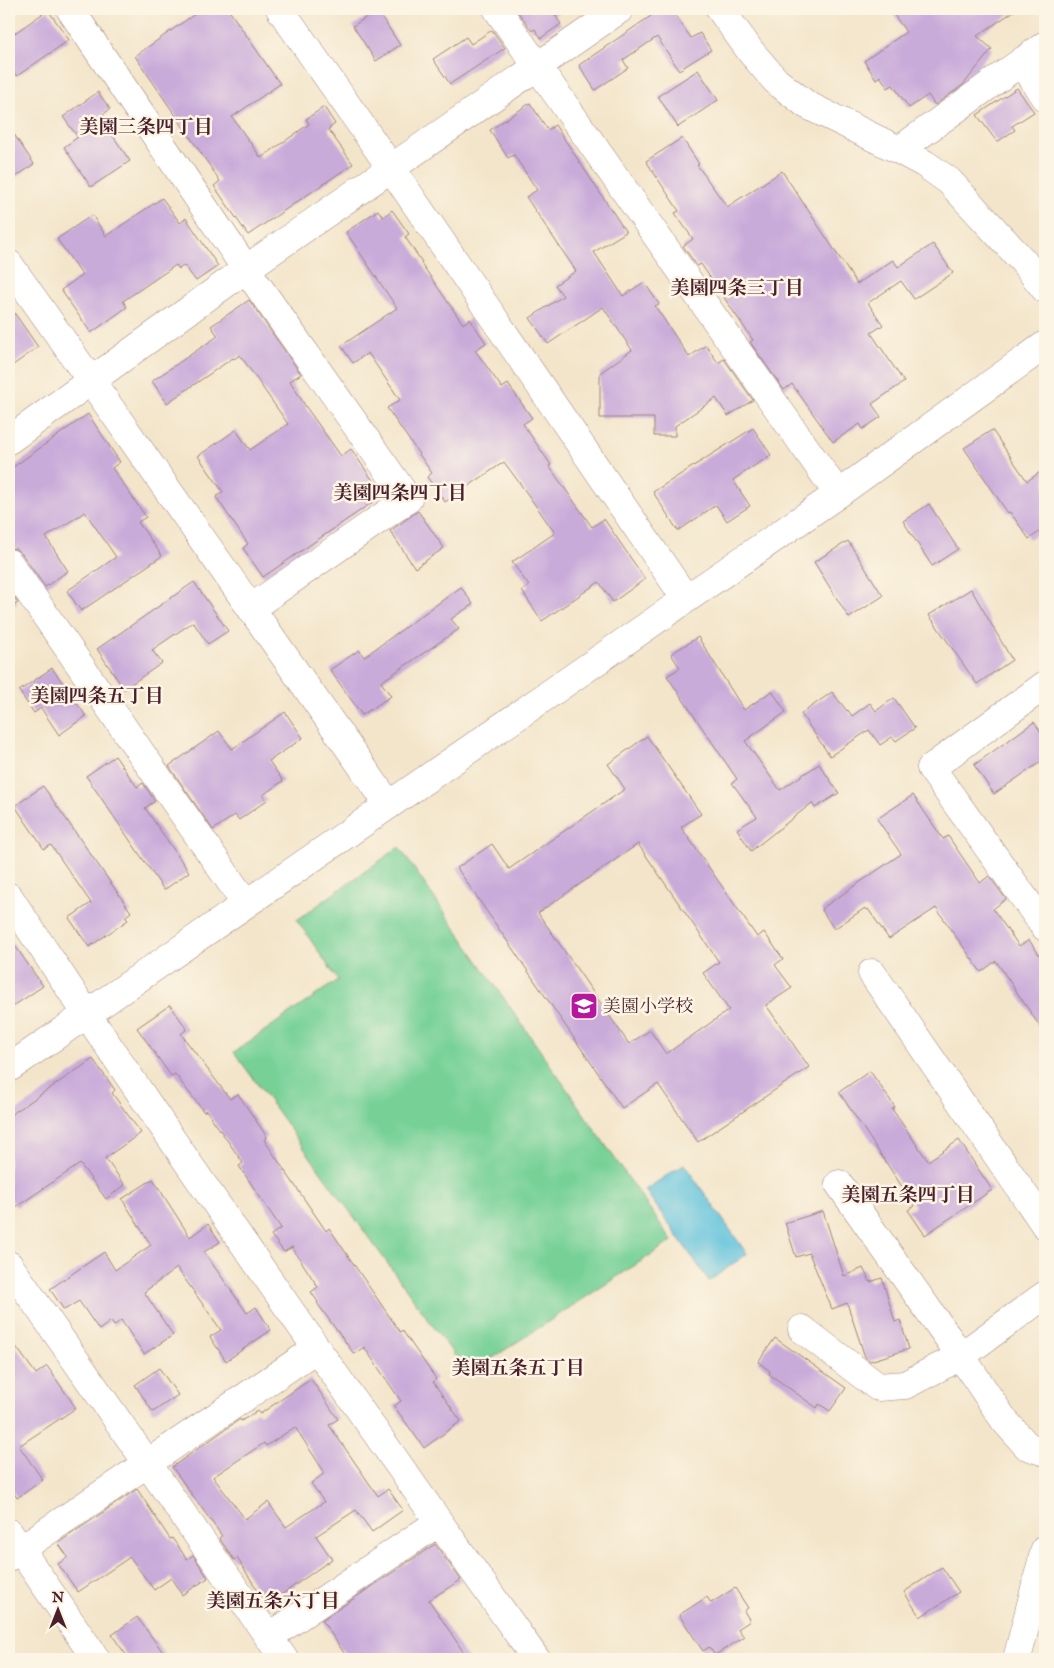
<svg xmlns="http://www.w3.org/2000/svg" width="1054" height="1668" font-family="'IM FELL English','Noto Serif JP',serif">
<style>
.green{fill:#77d197;stroke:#607861}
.water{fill:#5ec2dd;stroke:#547084}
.building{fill:#c9abda;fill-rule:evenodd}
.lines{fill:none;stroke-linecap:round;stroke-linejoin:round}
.minor-casing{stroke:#9e827a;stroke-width:29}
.highway-casing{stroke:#9e827a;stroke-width:29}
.minor{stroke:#fff;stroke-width:28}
.highway{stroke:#fff;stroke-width:28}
.labels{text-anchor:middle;stroke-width:5;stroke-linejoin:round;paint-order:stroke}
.poi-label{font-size:18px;fill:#4a1f2b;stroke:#fcf5e5;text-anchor:start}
.neighbourhood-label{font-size:19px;font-weight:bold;fill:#4a1f2b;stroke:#fcf5e5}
</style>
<rect width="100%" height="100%" fill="#fcf5e5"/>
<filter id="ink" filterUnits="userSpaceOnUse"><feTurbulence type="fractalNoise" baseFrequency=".02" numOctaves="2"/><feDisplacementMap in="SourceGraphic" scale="10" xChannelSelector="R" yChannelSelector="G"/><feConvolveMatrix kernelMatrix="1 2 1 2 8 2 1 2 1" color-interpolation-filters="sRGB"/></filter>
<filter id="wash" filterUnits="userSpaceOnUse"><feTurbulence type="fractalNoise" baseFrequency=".0096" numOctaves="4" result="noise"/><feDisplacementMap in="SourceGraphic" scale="20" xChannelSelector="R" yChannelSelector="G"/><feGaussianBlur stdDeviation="1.12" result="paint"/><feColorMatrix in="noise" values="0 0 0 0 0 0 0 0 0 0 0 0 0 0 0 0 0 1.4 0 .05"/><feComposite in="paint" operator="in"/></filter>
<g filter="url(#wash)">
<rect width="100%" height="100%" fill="#f3e5ca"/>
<path class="green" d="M399,847L672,1241L468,1374L234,1052L338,980L297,920Z"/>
<path class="water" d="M684,1164L747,1254L709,1281L645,1190Z"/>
<g id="blocks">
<path class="building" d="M202,9H228L280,84L232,117L261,158L309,124L306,119L324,107L335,124L328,129L353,164L248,235L214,186L220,181L135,56Z
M522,9H565L555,15L561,24L541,38L535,29L532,31L518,12Z
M661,9H671L691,38L700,33L711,50L679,70L657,37L623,60L628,68L595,90L579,65Z
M890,9H1017L977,36L992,49L963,85L935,105L928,95L909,108L893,85L888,88L880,76L876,79L864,61L906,32Z
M48,10L69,40L17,76L9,64V37Z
M377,10L400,45L376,61L353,26Z
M492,30L505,48L450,84L433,59L466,37L471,44Z
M698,70L718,100L678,127L658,96Z
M1017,88L1034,112L1012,126L1015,130L997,142L977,115Z
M98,92L110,109L100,117L130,161L91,187L64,147L78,137L63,117Z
M530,103L548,130L555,125L626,232L594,252L623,296L644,282L659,304L655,306L689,357L706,345L718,363L724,359L753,400L728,416L716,398L675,426V436H654V418H600V373L632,350L603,307L548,344L530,318L563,296L555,285L576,271L526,197L537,190L514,155L508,158L490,130Z
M9,127L34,164L9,182Z
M682,138L699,164L697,165L727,207L782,171L857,284L893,260L898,267L933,244L953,273L914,299L901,281L868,303L883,325L871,333L904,382L872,404L881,417L863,429L860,424L833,442L792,384L784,390L750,342L753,340L701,264L697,266L683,246L693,239L675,213L679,211L646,161Z
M162,198L180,223L186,218L218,266L196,281L184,265L179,269L176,265L123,301L127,307L91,333L61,290L82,275L57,239L92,215L106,236Z
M378,210L383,217L392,210L409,234L405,237L422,262L421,263L463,324L470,319L486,343L475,350L502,388L508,384L532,418L523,424L551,465L549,466L592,527L604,519L645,579L613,602L599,582L542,621L522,591L529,586L512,562L555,533L521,485L504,462L445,502L427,477L432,473L387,408L400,400L368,353L353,363L341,346L397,308L346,232Z
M249,300L301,374L290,381L306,407L341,456L351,449L383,495L263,577L243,548L248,544L216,497L223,492L198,456L236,430L250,450L288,424L240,355L234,359L233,358L167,403L152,381L218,336L211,326Z
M9,305L38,347L9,368Z
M88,414L120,462L112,468L146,517L138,522L162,556L81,611L67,591L116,557L85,512L46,537L68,571L45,587L22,554L16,549L9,548V470Z
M753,428L771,455L733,480L750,506L727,521L716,505L678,531L653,492Z
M992,430L1027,481L1045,469V528L1029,539L1010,512L1008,513L964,448Z
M929,504L958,549L932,566L903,521Z
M418,511L444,548L415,568L390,531Z
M848,541L883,596L849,618L814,562Z
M194,582L228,631L208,644L193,622L152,650L162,663L124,689L97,649Z
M461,587L473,604L451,619L459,629L381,682L391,696L362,715L330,670L359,650L364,657Z
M971,589L1012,660L977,684L929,615Z
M9,590L18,603L9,609Z
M698,637L744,710L772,691L786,712L745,741L780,790L819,764L839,793L815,808L812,803L751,851L737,829L757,817L732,783L737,779L667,676L680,668L671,654Z
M52,668L86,716L59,735L41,708L34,713L19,691Z
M832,692L847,711L848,710L852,716L870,703L876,711L894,698L915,728L896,741L892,737L880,745L869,730L830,756L801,714Z
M285,712L303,738L269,761L283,781L263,795L267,800L239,820L235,815L213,830L169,766L219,731L232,749Z
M1034,722L1045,738V759L994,794L974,765Z
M647,736L701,814L681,827L757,937L764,932L783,959L775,965L792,988L766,1005L809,1067L698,1142L658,1084L622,1108L457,868L492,844L509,869L625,789L608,764ZM638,844L719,962L703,973L729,1010L666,1054L650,1030L629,1044L538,913Z
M115,756L137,787L143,783L155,801L145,808L189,872L164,890L86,776Z
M43,786L131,912L125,917L128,920L89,947L69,918L91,903L51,845L44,849L15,806Z
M913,795L943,839L948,836L980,883L989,876L1006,899L993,909L1019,946L1029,940L1045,963V1034L996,961L981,972L936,908L889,939L868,909L867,910L865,908L834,929L821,909L901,854L877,819Z
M9,937L43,986L9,1009Z
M170,1005L187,1029L181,1034L230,1099L238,1094L267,1137L264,1140L326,1231L329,1228L400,1332L402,1330L436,1379L433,1382L461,1421L424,1448L394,1406L401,1401L364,1347L354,1354L317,1303L318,1302L311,1292L318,1287L292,1247L284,1252L271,1235L281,1228L239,1166L243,1163L206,1110L204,1112L175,1074L171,1076L137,1028Z
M93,1059L115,1090L112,1093L141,1133L105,1158L125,1185L106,1199L80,1164L16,1207L9,1196V1116Z
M870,1071L895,1107L892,1109L928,1161L959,1140L992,1190L925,1235L908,1210L915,1206L839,1092Z
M153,1179L190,1237L208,1224L220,1242L204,1252L247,1313L256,1307L271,1330L226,1361L210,1337L221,1330L177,1268L144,1292L173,1335L144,1354L121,1320L114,1326L111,1321L99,1330L79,1301L64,1310L50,1289L104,1252L115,1270L151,1245L122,1199Z
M823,1211L844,1276L863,1268L870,1282L882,1278L895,1322L900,1320L909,1349L870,1361L865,1357L847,1303L832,1309L809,1253L796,1257L785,1223Z
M9,1337L36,1374L47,1366L76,1408L19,1446L43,1480L17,1498L9,1485Z
M775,1338L846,1388L830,1411L819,1404L817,1408L769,1374L770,1371L758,1362Z
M159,1368L178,1395L153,1412L135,1385Z
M311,1379L338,1419L329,1425L378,1496L388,1489L403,1510L372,1532L356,1510L316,1536L332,1559L267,1605L237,1558L234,1560L219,1538L222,1536L172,1467L240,1419L241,1421L257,1411L260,1414ZM295,1427L325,1473L311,1483L324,1502L286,1527L268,1502L245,1519L213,1477L264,1443L266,1446Z
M137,1489L170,1539L172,1538L187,1559L193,1555L208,1578L182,1595L171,1578L154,1590L130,1557L78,1592L58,1564L68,1557L58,1543Z
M435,1544L461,1580L429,1600L468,1659H348L322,1620Z
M942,1567L959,1592L920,1617L904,1592Z
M735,1588L748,1608L744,1611L750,1621L738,1629L744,1637L715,1655L709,1647L703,1651L679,1615L707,1597L711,1603Z
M137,1617L168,1659H129L112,1635Z"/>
</g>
</g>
<g filter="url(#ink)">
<use href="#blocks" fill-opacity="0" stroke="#9e827a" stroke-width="1"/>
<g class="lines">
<defs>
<path id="minor" d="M70,9L246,269L408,499L251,608
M280,9L391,168L686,599
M497,9L838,494
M720,9L751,52L776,81L807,105L899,150L925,164L949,181L1022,260L1045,289
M1021,62L1045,98
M899,150L1045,45
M9,264L389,805
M9,440L246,269L620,9
M9,563L246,904
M1045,685L931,768L1045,927
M9,897C179,1155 357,1407 536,1659
M872,973L1045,1225
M9,1068L838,494L1045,345
M839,1184L961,1356L1004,1420L1027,1446L1045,1452
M9,1265L284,1659
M802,1329L878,1387L905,1385L961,1356L1045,1295
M9,1533L96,1659
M9,1557L316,1349
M269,1637L439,1522"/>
<path id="highway" d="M1017,1659L1045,1549"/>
</defs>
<use href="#minor" class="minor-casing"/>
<use href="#highway" class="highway-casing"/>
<use href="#minor" class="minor"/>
<use href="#highway" class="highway"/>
</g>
</g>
<defs>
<symbol id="school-square" viewBox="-11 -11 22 22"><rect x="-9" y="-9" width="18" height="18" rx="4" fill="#b5179e" stroke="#fcf5e5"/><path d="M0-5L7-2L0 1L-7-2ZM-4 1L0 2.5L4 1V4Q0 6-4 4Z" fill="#fff"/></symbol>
</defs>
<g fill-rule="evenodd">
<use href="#school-square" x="568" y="990" width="32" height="32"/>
</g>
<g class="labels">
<g class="poi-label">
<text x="603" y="1012">美園小学校</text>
</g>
<g class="neighbourhood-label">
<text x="146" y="133">美園三条四丁目</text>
<text x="737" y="294">美園四条三丁目</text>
<text x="400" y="499">美園四条四丁目</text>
<text x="97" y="702">美園四条五丁目</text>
<text x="908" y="1201">美園五条四丁目</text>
<text x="518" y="1374">美園五条五丁目</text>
<text x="273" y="1607">美園五条六丁目</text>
</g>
</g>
<rect width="1054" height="1668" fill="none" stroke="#fcf5e5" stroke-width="30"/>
<g transform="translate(58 1610)" stroke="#fcf5e5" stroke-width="4" paint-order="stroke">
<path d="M0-4L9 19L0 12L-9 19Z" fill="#4a1f2b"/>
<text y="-8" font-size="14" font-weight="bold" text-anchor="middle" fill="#4a1f2b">N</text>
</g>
</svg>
